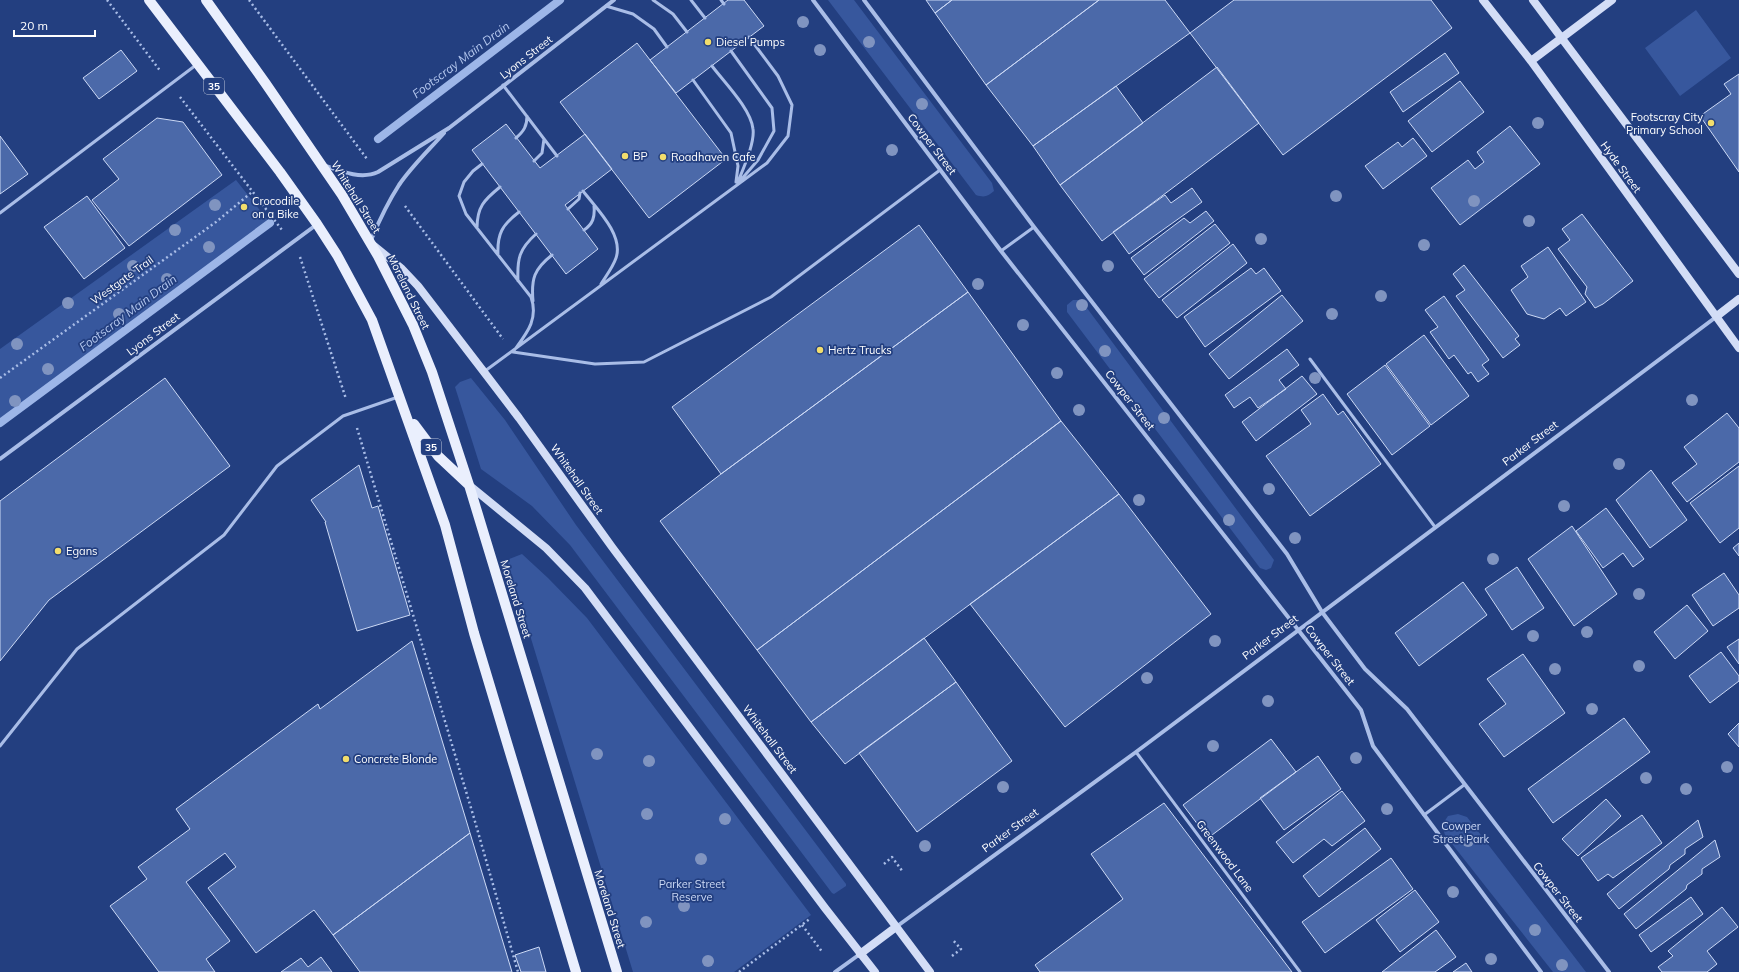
<svg xmlns="http://www.w3.org/2000/svg" width="1739" height="972" font-family="Mulish,sans-serif">
<style>
.green{fill:#37579d}
.lines{fill:none;stroke-linecap:round;stroke-linejoin:round}
.stream{stroke:#9db6e8;stroke-width:8}
.building{fill:#4b69a9;stroke:#ccd9f5}
.path{stroke:#a9bde7;stroke-width:2.5;stroke-dasharray:2 3;stroke-linecap:butt}
.lane{stroke:#a9bde7;stroke-width:3}
.street{stroke:#a9bde7;stroke-width:4}
.secondary{stroke:#d3ddf6;stroke-width:8}
.primary{stroke:#eaeffd;stroke-width:10}
.tree{fill:#8094c0}
.poi-dot{fill:#f2dd6c;stroke:#233f80;stroke-width:1.5}
.labels{text-anchor:middle;stroke-width:3.5;stroke-linejoin:round;paint-order:stroke}
.shield{fill:#233f80;stroke:#bdc5d9;stroke-width:1}
.shield-label{font-size:10px;font-weight:bold;fill:#fff}
.poi-label{font-size:11px;fill:#fff;stroke:#233f80;text-anchor:start}
.street-label{font-size:11px;fill:#fff;stroke:#233f80}
.park-label{font-size:11px;fill:#ccd9f5;stroke:#233f80}
.water-label{font-size:12px;font-style:italic;fill:#b4c7ee;stroke:#233f80}
</style>
<rect width="100%" height="100%" fill="#233f80"/>
<path class="green" d="M828,0H854L992,183L994,191C988,196 985,198 976,195Z
M1696,10L1731,58L1680,96L1645,48Z
M236,180L270,223L0,423V349Z
M1073,300H1081L1274,560L1271,568L1266,570L1260,568L1067,312V305Z
M471,378L505,420L576,525L846,884V886L834,894L832,893L570,545L532,506L481,469L455,387L460,382Z
M522,554L548,578L587,618L811,915L734,972H633L507,560Z
M1458,814L1467,817L1586,972H1553L1445,835L1442,825L1448,816Z"/>
<g class="lines">
<path class="stream" d="M378,139L560,0
M0,423L270,223"/>
</g>
<path class="building" d="M728,0H744L764,26L676,93L650,60Z
M926,0H952L935,13Z
M952,0H1099L986,85L935,13Z
M1099,0H1165L1190,33L1033,146L986,85Z
M1234,0H1431L1452,28L1283,155L1190,33Z
M637,43L726,159L649,218L560,102Z
M121,50L137,71L99,99L83,78Z
M1445,53L1459,73L1403,112L1390,92Z
M1217,67L1259,123L1102,241L1060,185Z
M1739,74V172L1700,116L1731,94L1724,84Z
M1460,81L1484,112L1432,152L1408,121Z
M1116,86L1143,123L1060,185L1033,146Z
M157,118L183,122L222,175L129,246L92,200L119,179L103,159Z
M506,124L540,168L585,134L612,169L565,205L598,249L566,274L472,150Z
M1510,126L1540,164L1460,225L1431,188L1468,160L1475,169L1484,162L1477,152Z
M0,136L28,174L0,194Z
M1413,138L1427,156L1383,189L1365,166L1398,142L1402,147Z
M1192,188L1202,202L1129,254L1113,232L1165,195L1171,203Z
M87,196L125,248L84,279L44,227Z
M1206,211L1214,221L1144,275L1131,258L1184,218L1190,223Z
M1582,214L1633,281L1603,304L1595,308L1585,294L1587,287L1558,249L1570,240L1562,229Z
M1215,224L1230,243L1159,298L1144,279Z
M919,225L968,292L721,474L672,407Z
M1233,244L1247,263L1177,318L1162,300Z
M1548,247L1586,302L1566,316L1560,308L1544,319L1527,314L1511,290L1528,277L1521,266Z
M1464,265L1519,336L1515,339L1520,345L1503,358L1456,296L1465,290L1453,274Z
M1251,268L1256,274L1264,268L1281,291L1205,347L1184,317Z
M968,292L1061,421L757,650L660,521L721,474Z
M1282,295L1303,321L1229,379L1209,354Z
M1444,296L1489,360L1482,365L1489,374L1478,382L1471,372L1468,374L1454,355L1449,359L1430,332L1438,327L1425,310Z
M1424,335L1469,396L1431,425L1386,364Z
M1287,349L1299,365L1279,380L1286,389L1258,408L1250,397L1234,408L1225,395Z
M1385,365L1430,426L1392,455L1347,394Z
M1302,376L1317,394L1256,441L1242,422Z
M165,378L230,466L49,600L0,661V501Z
M1323,394L1338,415L1343,411L1381,464L1310,516L1266,456L1311,424L1301,410Z
M1727,413L1739,428V462L1687,502L1672,483L1697,464L1684,447Z
M1061,421L1119,494L811,722L757,650Z
M359,465L372,508L378,506L410,615L357,631L325,522H326L311,500Z
M1739,466V528L1720,543L1690,503Z
M1651,470L1687,520L1650,548L1616,500Z
M1119,494L1211,614L1065,727L970,604Z
M1606,508L1644,559L1633,567L1623,553L1603,568L1576,531Z
M1572,526L1617,594L1574,626L1528,559Z
M1739,543V556L1733,548Z
M1517,567L1544,608L1512,630L1485,589Z
M1724,573L1739,595V608L1713,626L1692,595Z
M1463,582L1487,615L1419,666L1395,633Z
M1687,605L1708,631L1675,659L1654,632Z
M924,638L956,682L845,764L811,722Z
M1739,639V664L1727,647Z
M412,641L470,833L333,935L314,910L256,953L208,888L236,867L225,853L186,882L230,941L206,959L215,972H159L110,906L147,879L138,867L190,829L176,809L318,704L320,709Z
M1721,652L1739,676V681L1710,703L1689,676Z
M1523,654L1565,713L1504,757L1479,724L1506,704L1487,679Z
M956,682L1012,761L917,832L859,753Z
M1624,718L1650,752L1553,823L1528,789Z
M1739,723V747L1728,734Z
M1271,739L1296,772L1208,838L1183,805Z
M1318,756L1341,789L1284,830L1260,798Z
M1342,791L1365,821L1332,846L1324,839L1293,863L1276,842Z
M1606,799L1621,816L1578,856L1562,839Z
M1164,803L1292,972H1040L1035,965L1123,899L1091,854Z
M1642,815L1662,843L1613,878L1608,874L1598,881L1581,858Z
M1698,820L1703,837L1685,849V854L1670,865L1669,869L1619,909L1607,894Z
M1365,828L1381,849L1319,897L1303,876Z
M470,833L512,972H360L333,935Z
M1715,840L1720,857L1702,869V874L1687,885L1686,889L1636,929L1624,914Z
M1391,858L1413,889L1325,953L1302,922Z
M1415,890L1439,922L1400,952L1376,920Z
M1691,897L1703,914L1651,952L1639,935Z
M1722,907L1738,927L1707,951L1717,964L1707,972H1662L1658,967L1673,956L1668,951Z
M1436,930L1456,957L1435,972H1382Z
M539,947L546,972H521L515,955Z
M321,957L332,972H281L301,958L308,967Z
M1466,963L1472,972H1453Z"/>
<g class="lines">
<path class="path" d="M107,0L161,72
M249,0L367,159
M180,97L282,230
M405,206L503,339
M300,257L346,399
M0,378L216,222L252,192
M357,428L474,818L518,972
M884,864L892,857L903,872
M802,925L823,953
M952,956L961,949L952,939
M739,972L811,918"/>
<path class="lane" d="M653,0L673,14L687,32
M691,0L705,18
M721,0L724,4
M606,6L633,14L654,29L667,47
M731,51L772,108L774,131L758,160L740,181
M712,66C724,82 751,109 753,129C755,143 743,169 738,182
M693,80L731,133L738,166L736,182
M503,85L557,156
M516,138C524,131 527,126 527,116
M534,161L542,153L544,139
M482,164L473,171L464,182L459,196L466,214L531,297C539,320 526,334 513,352L595,364L644,362L771,297L940,170
M583,191C596,208 624,235 616,258C613,267 606,276 601,284
M568,209L579,199L580,193
M0,213L196,65
M477,228C477,207 484,200 500,187
M584,230C593,224 595,217 594,206
M1001,251L1034,227
M498,255C497,234 502,225 519,212
M518,281C517,259 519,249 536,234
M533,301C531,279 534,269 552,255
M1310,359L1435,527
M485,371L767,163L788,136L792,105L778,76L749,37
M0,746L77,649L224,535L277,466L343,416L398,397
M1136,752L1300,972
M1424,815L1464,785"/>
<path class="street" d="M813,0L1001,251L1361,710L1373,746L1541,972
M864,0L1034,227L1287,554L1322,612L1365,669L1407,709L1609,972
M323,165C340,171 361,180 378,172L449,128L614,0
M371,240C379,221 388,202 399,185C412,166 429,150 444,133
M0,459L316,225
M896,927L1136,752L1716,317
M835,972L860,954"/>
<path class="secondary" d="M1483,0L1531,61L1739,348
M1533,0L1739,274
M1531,61L1612,0
M373,245L401,268L418,286L484,372L519,418L612,547L930,972
M1717,316L1739,299
M469,485L546,548L585,588L825,908L875,972
M860,954L896,927"/>
<path class="primary" d="M149,0L280,172L317,224L337,255L372,320L445,525L474,633L576,972
M206,0L266,84L342,195L378,256L413,325L432,372L469,485L617,972
M414,424L438,456L469,485"/>
</g>
<g class="tree">
<circle cx="803" cy="22" r="6"/>
<circle cx="869" cy="42" r="6"/>
<circle cx="820" cy="50" r="6"/>
<circle cx="922" cy="104" r="6"/>
<circle cx="1538" cy="123" r="6"/>
<circle cx="892" cy="150" r="6"/>
<circle cx="1336" cy="196" r="6"/>
<circle cx="1474" cy="201" r="6"/>
<circle cx="215" cy="205" r="6"/>
<circle cx="1529" cy="221" r="6"/>
<circle cx="175" cy="230" r="6"/>
<circle cx="1261" cy="239" r="6"/>
<circle cx="1424" cy="245" r="6"/>
<circle cx="209" cy="247" r="6"/>
<circle cx="133" cy="266" r="6"/>
<circle cx="1108" cy="266" r="6"/>
<circle cx="167" cy="279" r="6"/>
<circle cx="978" cy="284" r="6"/>
<circle cx="1381" cy="296" r="6"/>
<circle cx="68" cy="303" r="6"/>
<circle cx="1082" cy="305" r="6"/>
<circle cx="119" cy="314" r="6"/>
<circle cx="1332" cy="314" r="6"/>
<circle cx="1023" cy="325" r="6"/>
<circle cx="17" cy="344" r="6"/>
<circle cx="1105" cy="351" r="6"/>
<circle cx="48" cy="369" r="6"/>
<circle cx="1057" cy="373" r="6"/>
<circle cx="1315" cy="378" r="6"/>
<circle cx="1692" cy="400" r="6"/>
<circle cx="15" cy="401" r="6"/>
<circle cx="1079" cy="410" r="6"/>
<circle cx="1164" cy="418" r="6"/>
<circle cx="1619" cy="464" r="6"/>
<circle cx="1269" cy="489" r="6"/>
<circle cx="1139" cy="500" r="6"/>
<circle cx="1564" cy="506" r="6"/>
<circle cx="1229" cy="520" r="6"/>
<circle cx="1295" cy="538" r="6"/>
<circle cx="1493" cy="559" r="6"/>
<circle cx="1639" cy="594" r="6"/>
<circle cx="1587" cy="632" r="6"/>
<circle cx="1533" cy="636" r="6"/>
<circle cx="1215" cy="641" r="6"/>
<circle cx="1639" cy="666" r="6"/>
<circle cx="1555" cy="669" r="6"/>
<circle cx="1147" cy="678" r="6"/>
<circle cx="1268" cy="701" r="6"/>
<circle cx="1592" cy="709" r="6"/>
<circle cx="1213" cy="746" r="6"/>
<circle cx="597" cy="754" r="6"/>
<circle cx="1356" cy="758" r="6"/>
<circle cx="649" cy="761" r="6"/>
<circle cx="1727" cy="767" r="6"/>
<circle cx="1646" cy="778" r="6"/>
<circle cx="1003" cy="787" r="6"/>
<circle cx="1686" cy="789" r="6"/>
<circle cx="1387" cy="809" r="6"/>
<circle cx="647" cy="814" r="6"/>
<circle cx="725" cy="819" r="6"/>
<circle cx="1468" cy="841" r="6"/>
<circle cx="925" cy="846" r="6"/>
<circle cx="701" cy="859" r="6"/>
<circle cx="1453" cy="892" r="6"/>
<circle cx="684" cy="906" r="6"/>
<circle cx="646" cy="922" r="6"/>
<circle cx="1535" cy="930" r="6"/>
<circle cx="1491" cy="959" r="6"/>
<circle cx="708" cy="961" r="6"/>
<circle cx="1562" cy="965" r="6"/>
</g>
<g class="poi-dot">
<circle cx="708" cy="42" r="4"/>
<circle cx="1711" cy="123" r="4"/>
<circle cx="625" cy="156" r="4"/>
<circle cx="663" cy="157" r="4"/>
<circle cx="244" cy="207" r="4"/>
<circle cx="820" cy="350" r="4"/>
<circle cx="58" cy="551" r="4"/>
<circle cx="346" cy="759" r="4"/>
</g>
<g class="labels">
<g class="shield">
<rect x="204" y="78" width="20" height="16" rx="3"/>
<rect x="421" y="439" width="20" height="16" rx="3"/>
</g>
<g class="shield-label">
<text x="214" y="90">35</text>
<text x="431" y="451">35</text>
</g>
<g class="poi-label">
<text x="716" y="46">Diesel Pumps</text>
<text x="1703" y="121" text-anchor="end">Footscray City<tspan x="1703" dy="13">Primary School</tspan></text>
<text x="633" y="160">BP</text>
<text x="671" y="161">Roadhaven Cafe</text>
<text x="252" y="205">Crocodile<tspan x="252" dy="13">on a Bike</tspan></text>
<text x="828" y="354">Hertz Trucks</text>
<text x="66" y="555">Egans</text>
<text x="354" y="763">Concrete Blonde</text>
</g>
<g class="street-label">
<text transform="translate(526 57) rotate(-38)" y="4">Lyons Street</text>
<text transform="translate(932 144) rotate(53)" y="4">Cowper Street</text>
<text transform="translate(1621 167) rotate(54)" y="4">Hyde Street</text>
<text transform="translate(356 197) rotate(58)" y="4">Whitehall Street</text>
<text transform="translate(122 280) rotate(-36)" y="4">Westgate Trail</text>
<text transform="translate(409 292) rotate(64)" y="4">Moreland Street</text>
<text transform="translate(153 334) rotate(-37)" y="4">Lyons Street</text>
<text transform="translate(1130 400) rotate(52)" y="4">Cowper Street</text>
<text transform="translate(1530 443) rotate(-37)" y="4">Parker Street</text>
<text transform="translate(577 479) rotate(55)" y="4">Whitehall Street</text>
<text transform="translate(516 599) rotate(73)" y="4">Moreland Street</text>
<text transform="translate(1270 637) rotate(-37)" y="4">Parker Street</text>
<text transform="translate(1330 655) rotate(52)" y="4">Cowper Street</text>
<text transform="translate(770 739) rotate(53)" y="4">Whitehall Street</text>
<text transform="translate(1010 830) rotate(-36)" y="4">Parker Street</text>
<text transform="translate(1225 856) rotate(53)" y="4">Greenwood Lane</text>
<text transform="translate(1558 892) rotate(52)" y="4">Cowper Street</text>
<text transform="translate(610 909) rotate(73)" y="4">Moreland Street</text>
</g>
<g class="park-label">
<text x="1461" y="830">Cowper<tspan x="1461" dy="13">Street Park</tspan></text>
<text x="692" y="888">Parker Street<tspan x="692" dy="13">Reserve</tspan></text>
</g>
<g class="water-label">
<text transform="translate(461 60) rotate(-37)" y="4">Footscray Main Drain</text>
<text transform="translate(128 313) rotate(-37)" y="4">Footscray Main Drain</text>
</g>
</g>
<path d="M14 30v6h81v-6" fill="none" stroke="#ffffff" stroke-width="2"/>
<text x="20" y="30" font-size="12" fill="#ffffff" stroke="#233f80" stroke-width="3" paint-order="stroke">20 m</text>
</svg>
